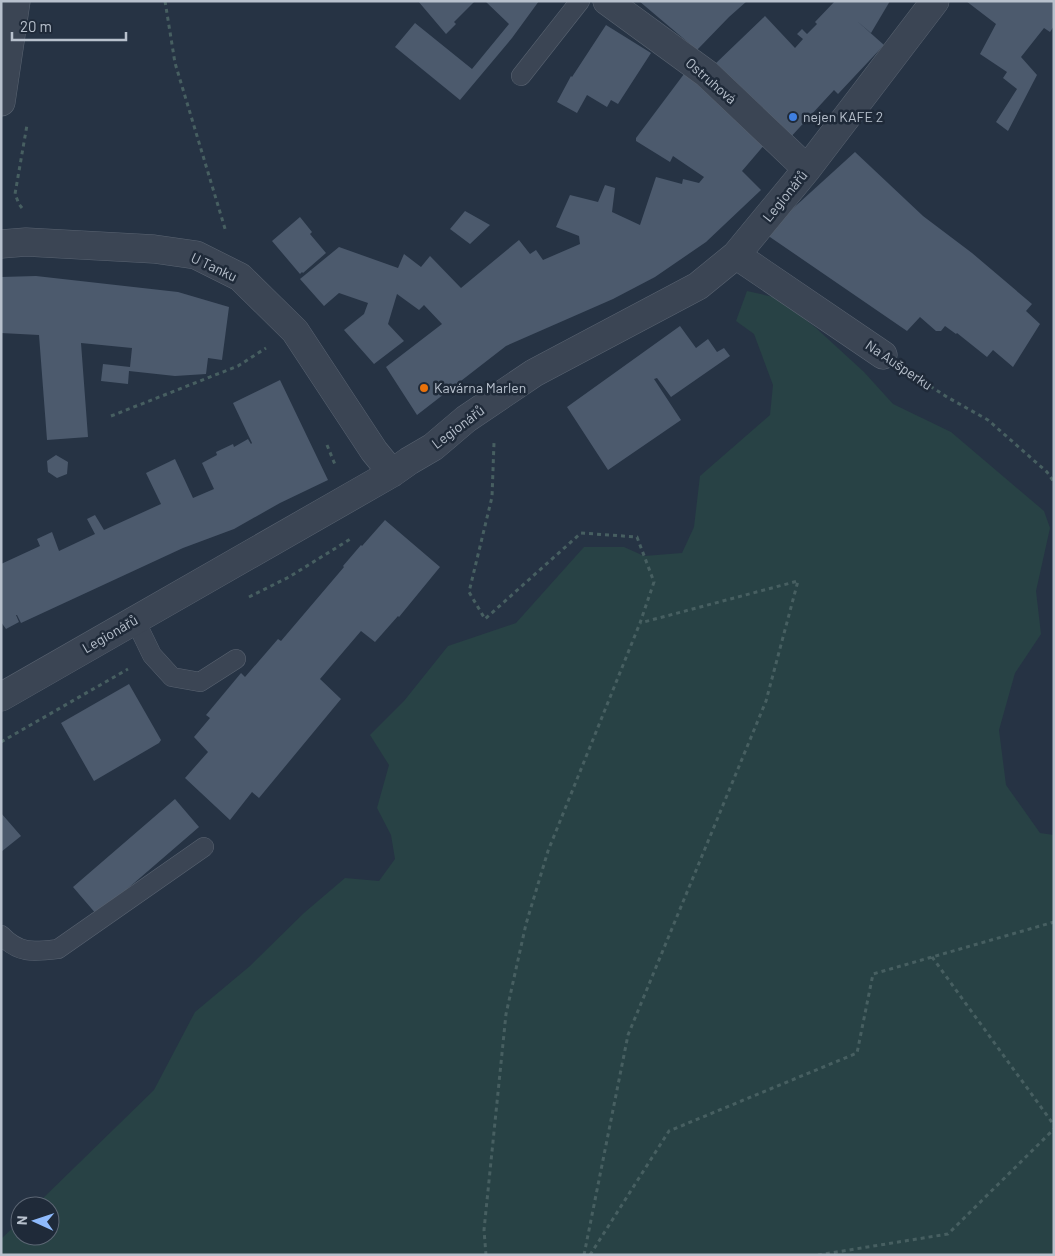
<svg xmlns="http://www.w3.org/2000/svg" width="1055" height="1256" font-family="Barlow,sans-serif">
<style>
.green{fill:#284245}
.building{fill:#4c5a6d}
.lines{fill:none;stroke-linecap:round;stroke-linejoin:round}
.lane-casing{stroke:#596371;stroke-width:20}
.street-casing{stroke:#596371;stroke-width:29}
.path{stroke:#475f61;stroke-width:3;stroke-dasharray:4 4;stroke-linecap:butt}
.lane{stroke:#3b4554;stroke-width:19}
.street{stroke:#3b4554;stroke-width:28}
.shop-dot{fill:#3f7fe0;stroke:#1f2a39;stroke-width:2}
.food-dot{fill:#e8710a;stroke:#1f2a39;stroke-width:2}
.labels{text-anchor:middle;stroke-width:5;stroke-linejoin:round;paint-order:stroke}
.street-label{font-size:14px;fill:#b8c1cd;stroke:#1f2a39}
.poi-label{font-size:14px;fill:#b8c1cd;stroke:#1f2a39;text-anchor:start}
</style>
<rect width="100%" height="100%" fill="#263344"/>
<path class="green" d="M747,291L778,298L816,328L864,372L893,404L951,432L1044,511L1050,528L1036,591L1041,634L1015,673L999,730L1006,785L1040,833L1054,835V1255H1V1239L20,1221V1236H50V1206H35L154,1090L195,1012L250,966L304,913L345,878L379,881L395,859L391,835L377,808L389,765L370,735L404,701L448,646L516,623L584,547H624L644,556L682,553L694,527L700,476L770,415L773,385L754,334L736,321Z"/>
<path class="building" d="M418,1H475L454,22L456,24L446,34Z
M485,1H539L512,38L460,100L395,47L415,23L472,69L509,24Z
M639,1H747L729,17L697,50Z
M835,1H890L871,33L857,21L884,45L838,94L834,90L788,140L714,65L765,16L795,48L803,39L797,34L802,29L807,34L817,24L815,22Z
M966,1H1054V26L1050,32L1044,28L1021,57L1037,75L1008,131L996,122L1017,89L1003,78L1007,72L980,54L996,24Z
M606,25L651,53L618,104L611,100L607,107L587,95L577,113L557,102L571,76L572,77Z
M684,74L717,99L765,144L742,171L761,190L706,242L655,277L613,299L506,346L417,415L386,367L442,324L424,305L419,310L397,294L388,324L404,341L374,364L344,330L364,314L368,303L339,293L324,306L300,279L339,247L398,268L404,254L421,267L430,256L461,288L519,240L530,254L536,250L543,260L580,244L579,236L556,227L570,195L598,202L605,185L615,188L612,212L640,225L656,177L682,184L683,179L699,183L704,177L673,156L670,162L636,141V138Z
M855,152L923,216L972,253L1032,304L1026,311L1040,324L1013,367L993,350L987,357L957,333L956,334L945,326L941,331H936L920,317L907,331L767,235V232Z
M465,211L490,225L470,244L450,229Z
M300,217L312,232L310,234L326,253L303,273L302,272L300,274L272,241Z
M36,276L178,292L229,307L222,360L208,358L206,374L175,376L129,371L128,384L101,381L103,364L130,367L132,348L81,343L88,437L47,440L39,335L1,333V277Z
M680,326L696,348L708,339L717,352L724,348L730,356L671,397L657,378L654,379L681,420L608,470L567,407Z
M280,380L328,480L280,503L234,529L183,548L21,623L17,615H16L19,622L6,629L1,622V564L40,546L37,539L52,532L59,551L95,534L87,519L95,515L104,530L161,504L146,473L175,459L193,498L214,489L202,463L217,455L216,452L233,444L234,447L248,439L251,444L252,443L233,403Z
M56,455L68,462L67,474L57,478L48,472L47,461Z
M385,520L440,567L399,617L398,616L375,642L361,631L320,679L341,699L259,798L252,792L230,820L185,778L208,752L194,737L210,718L206,715L241,673L245,677L278,639L281,641L344,567L343,566L361,545L362,546Z
M129,684L161,740L159,743L94,781L61,723Z
M175,799L199,827L97,915L73,887Z
M1,813L21,836L1,852Z"/>
<g class="lines">
<defs>
<path id="lane" d="M521,76L580,1
M135,620L152,655L172,677L200,682L236,659
M1,935C19,954 33,952 58,949L204,847"/>
<path id="street" d="M607,1L707,74L807,169
M1,102L16,1
M1,244L26,242L154,249L196,255L240,277L295,331L374,451L392,473
M736,255L883,355
M1,697L392,473L409,461L433,447L466,419L534,373L698,286L736,255L807,169L935,1"/>
</defs>
<use href="#lane" class="lane-casing"/>
<use href="#street" class="street-casing"/>
<path class="path" d="M165,1L175,63L226,232
M22,208L19,204L15,194L27,125
M910,373L947,397L988,420L1047,472L1054,482
M111,416L238,366L266,348
M327,445L336,467
M249,597L289,577L352,538
M1,742L128,669
M932,957L1054,1125
M486,1255L484,1230L506,1014L526,924L548,851L640,623L654,582L637,537L581,533L485,619L469,592L492,497L494,443
M584,1255L628,1035L766,701L798,581L640,623
M590,1255L669,1131L857,1053L873,974L1054,922
M818,1255L948,1234L1054,1129"/>
<use href="#lane" class="lane"/>
<use href="#street" class="street"/>
</g>
<circle class="shop-dot" cx="793" cy="117" r="5"/>
<circle class="food-dot" cx="424" cy="388" r="5"/>
<g class="labels">
<g class="street-label">
<text transform="translate(711 81) rotate(41)" y="5">Ostruhová</text>
<text transform="translate(785 196) rotate(-51)" y="5">Legionářů</text>
<text transform="translate(214 267) rotate(25)" y="5">U Tanku</text>
<text transform="translate(899 365) rotate(34)" y="5">Na Aušperku</text>
<text transform="translate(458 427) rotate(-37)" y="5">Legionářů</text>
<text transform="translate(110 634) rotate(-30)" y="5">Legionářů</text>
</g>
<g class="poi-label">
<text x="803" y="122">nejen KAFE 2</text>
<text x="434" y="393">Kavárna Marlen</text>
</g>
</g>
<rect width="1055" height="1256" fill="none" stroke="#b8c1cd" stroke-width="5"/>
<g transform="translate(35 1221) rotate(273)"><circle r="24" fill="#1f2a39" stroke="#5c6674"/>
<path d="M0-4L9 19L0 12L-9 19Z" fill="#8ebafc"/>
<text y="-8" font-size="14" font-weight="bold" text-anchor="middle" fill="#b8c1cd">N</text>
</g>
<path d="M12 32v8h114v-8" fill="none" stroke="#b8c1cd" stroke-width="2.5"/>
<text x="20" y="32" font-size="15" fill="#b8c1cd" stroke="#1f2a39" stroke-width="4" paint-order="stroke">20 m</text>
</svg>
